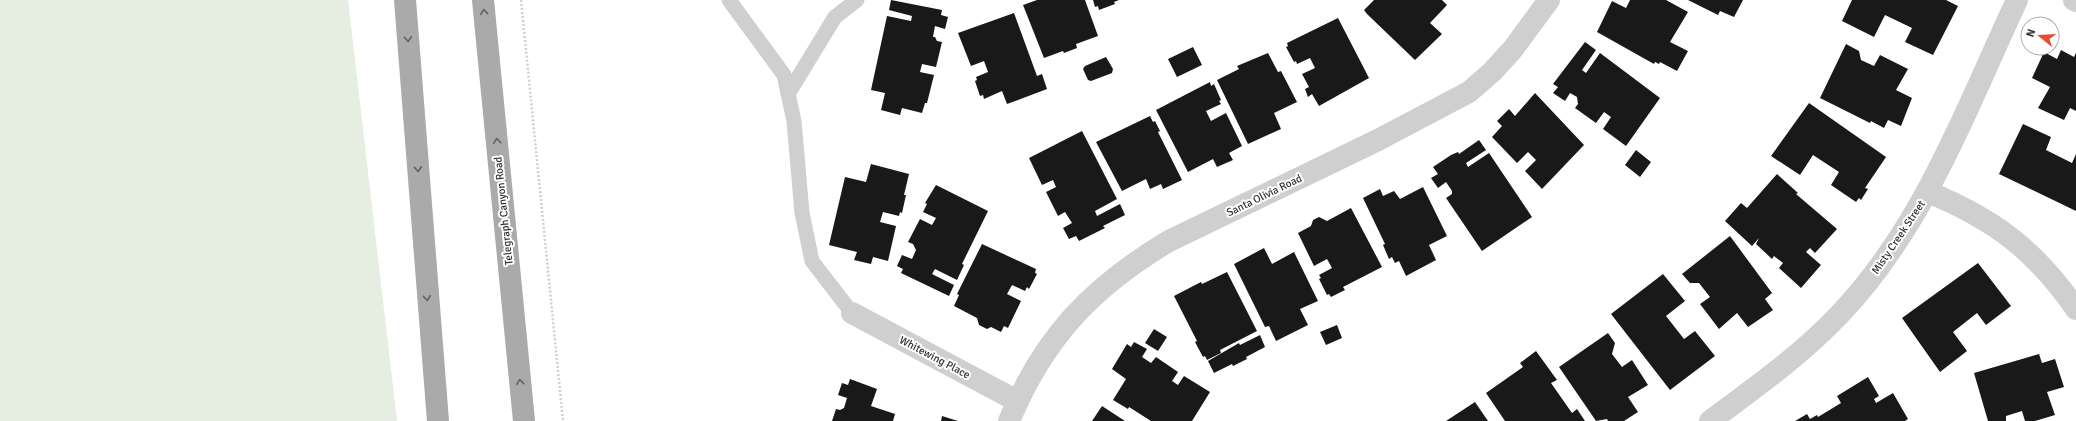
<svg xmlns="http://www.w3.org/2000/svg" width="2076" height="421" font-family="Signika,sans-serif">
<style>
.green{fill:#e5eee0}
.building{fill:#191919}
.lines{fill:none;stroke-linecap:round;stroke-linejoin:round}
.path{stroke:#cfcfcf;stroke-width:2.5;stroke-dasharray:2 2;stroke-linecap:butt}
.lane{stroke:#cfcfcf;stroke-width:15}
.street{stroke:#cfcfcf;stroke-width:22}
.primary{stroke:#aaa;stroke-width:22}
.oneway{stroke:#626262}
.labels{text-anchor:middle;stroke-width:4;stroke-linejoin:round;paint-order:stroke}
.street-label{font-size:11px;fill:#323232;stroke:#fff}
</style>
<rect width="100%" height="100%" fill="#fff"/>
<path class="green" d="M0,0H348L397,421H0Z"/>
<path class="building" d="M891,0L942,10L941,15L948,17L945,29L935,26L933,37H935L937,41L942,42L936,67L922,64L920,72L934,75L927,103H925L922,113L902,108L900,115L881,110L885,93L871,90L887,16L911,21L912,16L889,10Z
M1037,0H1085L1098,36L1076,44L1077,48L1064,53L1063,51L1044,58L1023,5Z
M1093,0H1119L1114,2L1115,4L1099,10L1098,6L1095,7Z
M1374,0H1442L1447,5L1430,23L1442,34L1415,60L1367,14L1364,10Z
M1630,0H1666L1688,12L1670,42L1688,51L1677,71L1660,62L1659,64L1655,62L1654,64L1597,32L1612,1L1626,8Z
M1688,0H1743L1734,17L1720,11L1718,15Z
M1852,0H1946L1958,6L1933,55L1905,42L1912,28L1885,15L1874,37L1842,21Z
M1014,13L1037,76L1042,74L1047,89L1007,104L1002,91L984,99L983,95L980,96L975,81L977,80L976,77L988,72L984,61L971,66L958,33Z
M1338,18L1369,78L1319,106L1312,94L1308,97L1305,89L1309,87L1302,74L1315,68L1310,58L1297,64L1296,61L1294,62L1286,47L1288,46L1287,43Z
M1585,42L1596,50L1582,70L1586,73L1600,53L1660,98L1626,146L1603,129L1611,117L1604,112L1596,123L1575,108L1578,104L1577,97L1570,93L1565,101L1553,93L1558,87L1553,84Z
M1846,44L1859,51L1861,60L1874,66L1880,55L1908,69L1896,90L1912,98L1901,126L1888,120L1884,128L1871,121L1870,123L1820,98Z
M1193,47L1202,65L1177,77L1168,59Z
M2061,50L2074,57L2076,53V111L2070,108L2064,120L2038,108L2050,87L2032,78L2044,52L2057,59Z
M1268,53L1278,72L1281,71L1297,102L1274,113L1281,129L1248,144L1217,80L1239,69L1237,66Z
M1106,57L1113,69L1112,73L1091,81L1088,80L1083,69L1085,66Z
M1210,82L1211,86L1214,84L1221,100L1219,101L1221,104L1206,111L1211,121L1226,113L1242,146L1229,153L1233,160L1217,167L1213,159L1188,172L1156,110Z
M1535,93L1584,145L1542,189L1525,171L1536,160L1528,152L1517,163L1492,137L1502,126L1497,121L1509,109L1515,116Z
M1809,103L1886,157L1865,188L1868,189L1861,200L1859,198L1856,202L1831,185L1839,172L1813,155L1800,175L1771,156Z
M1150,116L1153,122L1155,121L1160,131L1158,132L1182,180L1163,189L1161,184L1150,189L1146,179L1122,191L1096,142Z
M2023,124L2051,137L2046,150L2072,163L2076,154V211L1999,174Z
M1082,131L1117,199L1095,211L1097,216L1120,204L1125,215L1103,226L1105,228L1079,241L1076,236L1069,239L1063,228L1072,223L1065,212L1058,216L1046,192L1056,187L1053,180L1042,185L1029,158Z
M1479,140L1486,150L1466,163L1468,167L1489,153L1532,217L1482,251L1446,198L1452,194V191L1446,182L1438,188L1431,178L1438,174L1433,167L1451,155L1458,152L1459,154Z
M1636,150L1651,162L1640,177L1625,165Z
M871,164L909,174L904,195H906L902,213L900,212L899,216L883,212L880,222L896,226L888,261L873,257L871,264L854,260L857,252L829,245L845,177L866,182Z
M1777,174L1798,193L1796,194L1837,229L1815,253L1810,248L1806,252L1821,265L1801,288L1779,268L1783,263L1774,256L1772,259L1756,244L1759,238L1752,246L1725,221L1741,203L1747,208Z
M936,185L988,211L962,264L964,265L957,280L935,269L932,274L954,285L949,296L901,273L903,269L897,266L902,255L912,259L916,250L913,244L908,242L920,219L932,225L936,218L923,212L927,204L925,203Z
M1423,187L1447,236L1429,245L1436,260L1406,276L1399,261L1395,263L1392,257L1389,259L1383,245L1385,244L1363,198L1380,189L1383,196L1394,191L1400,199Z
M1351,208L1382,267L1343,287L1345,290L1331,297L1329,294L1327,295L1319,279L1321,278L1319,275L1332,268L1327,259L1314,266L1298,233L1311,226L1313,220L1319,217L1327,221Z
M1730,236L1772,293L1765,299L1773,310L1748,327L1737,313L1719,329L1700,304L1710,297L1699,283H1690L1682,274Z
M982,244L1036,269L1035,273L1037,274L1029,289L1027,287L1025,291L1012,285L1007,294L1021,301L1008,328L1004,326L1001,332L991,327L987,329L979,325L977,318L954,306L959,295L957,294Z
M1264,248L1272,264L1294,252L1318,301L1300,309L1308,325L1276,341L1269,326L1265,327L1234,264Z
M1978,263L2011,306L1986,325L1977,313L1953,332L1967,351L1940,372L1902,318Z
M1227,272L1257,331L1220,350L1221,353L1207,360L1205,356L1203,357L1195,342L1197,341L1174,296L1201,282L1202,284Z
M1663,274L1685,301L1666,316L1684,339L1695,331L1715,356L1670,390L1611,314Z
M1337,325L1342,338L1326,345L1320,332Z
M1154,329L1167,337L1158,351L1145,343Z
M1608,333L1615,343L1612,354L1622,367L1632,360L1648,385L1628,397L1638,412L1624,421H1608L1607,419L1596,421L1559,367Z
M1260,335L1265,347L1246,357L1247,359L1233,366L1232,364L1214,373L1208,361L1239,343L1240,345Z
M1134,342L1147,349L1142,357L1151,363L1156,357L1178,372L1172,381L1178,385L1184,376L1210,392L1192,421H1151L1129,407L1128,409L1113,400L1126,379L1112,369L1127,344L1131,347Z
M1536,351L1557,380L1551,383L1572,413L1577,409L1585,421H1505L1486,393L1523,367L1520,363Z
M2039,354L2042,363L2055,359L2064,387L2047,392L2055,415L2035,421H2025L2022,411L2006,416V421H1988L1974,373Z
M1868,377L1879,396L1874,399L1876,403L1893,393L1908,419L1905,421H1795L1807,414L1810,419L1817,415L1818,417L1841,403L1837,396Z
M850,379L877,389L871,406L895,414L893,421H832L836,409L840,410L844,408L847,398L838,395L842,383L848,385Z
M1475,402L1488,421H1446Z
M1102,406L1125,421H1092Z
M942,416L958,421H941Z"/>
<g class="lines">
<path class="path" d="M521,0L563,421"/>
<path class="lane" d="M729,0L784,75L794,121L802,213L812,261L852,313
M788,94L835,17L857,0"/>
<path class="street" d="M2074,0L2076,1
M1928,192C1994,219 2035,250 2076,309
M852,313L1017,401
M1009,421C1044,337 1092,287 1169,241L1378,140L1469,92L1492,72L1513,49L1549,0
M1710,421C1757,386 1799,357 1840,314C1924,226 1966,109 2017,0"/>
<path class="primary" d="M405,0L438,421
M483,0L524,421"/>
</g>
<defs><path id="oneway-chevron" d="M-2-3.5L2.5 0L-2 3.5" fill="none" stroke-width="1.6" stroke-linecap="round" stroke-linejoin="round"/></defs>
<g class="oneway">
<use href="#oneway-chevron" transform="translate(484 12) rotate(-96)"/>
<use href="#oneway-chevron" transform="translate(408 39) rotate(86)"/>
<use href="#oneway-chevron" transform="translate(497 141) rotate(-96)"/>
<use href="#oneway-chevron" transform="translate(418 169) rotate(86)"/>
<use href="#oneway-chevron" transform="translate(427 298) rotate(86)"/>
<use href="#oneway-chevron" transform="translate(520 382) rotate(-96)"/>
</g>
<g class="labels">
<g class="street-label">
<text transform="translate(1264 195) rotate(-26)" y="4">Santa Olivia Road</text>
<text transform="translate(503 211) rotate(-96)" y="4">Telegraph Canyon Road</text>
<text transform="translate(1898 237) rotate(-56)" y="4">Misty Creek Street</text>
<text transform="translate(935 357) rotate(28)" y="4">Whitewing Place</text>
</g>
</g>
<g transform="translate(2040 36) rotate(288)"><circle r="19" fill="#ffffff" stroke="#adadad"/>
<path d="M0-3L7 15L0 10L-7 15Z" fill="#e64b36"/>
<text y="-6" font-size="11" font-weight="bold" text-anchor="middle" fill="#323232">N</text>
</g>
</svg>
